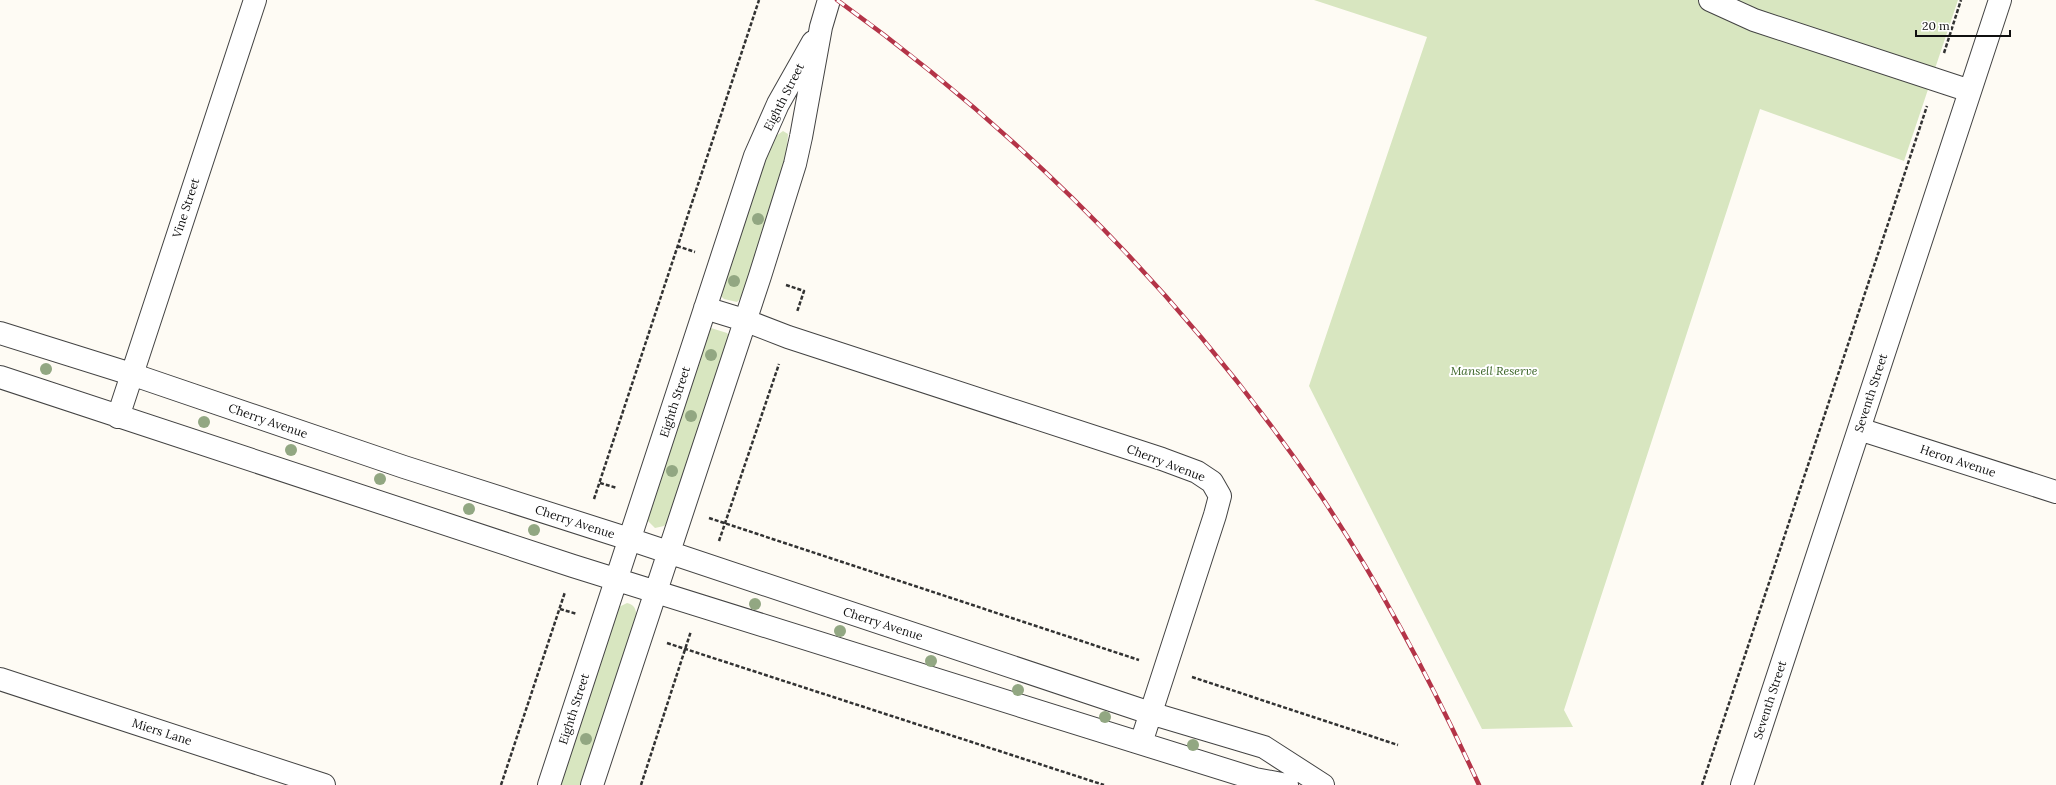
<svg xmlns="http://www.w3.org/2000/svg" width="2056" height="785" font-family="Lora,serif">
<style>
.green{fill:#d8e6c0}
.lines{fill:none;stroke-linecap:round;stroke-linejoin:round}
.minor-casing{stroke:#434343;stroke-width:24}
.path{stroke:#323232;stroke-width:2.5;stroke-dasharray:4 2;stroke-linecap:butt}
.minor{stroke:#fff;stroke-width:22}
.rail-casing{stroke:#b43448;stroke-width:4.5}
.rail{stroke:#fff;stroke-width:3;stroke-dasharray:9;stroke-linecap:butt}
.tree{fill:#92a782}
.labels{text-anchor:middle;stroke-width:4;stroke-linejoin:round;paint-order:stroke}
.street-label{font-size:12px;fill:#101010;stroke:#fff}
.park-label{font-size:12px;font-style:italic;fill:#396325;stroke:#fff}
</style>
<rect width="100%" height="100%" fill="#fefbf4"/>
<path class="green" d="M1314,0H1958L1904,161L1760,109L1564,710L1573,727L1482,729L1309,386L1427,37Z
M783,131L788,134L786,158L741,298L737,302L724,299L721,296V291L770,146L776,136Z
M711,328L727,333L729,336L667,523L664,526L655,528L648,521V517L708,331Z
M627,603C636,605 637,612 636,620L582,785H558L617,608Z"/>
<g class="lines">
<defs>
<path id="minor" d="M1710,0L1754,20L1970,91
M705,308L744,320L788,337L1162,459L1197,472L1212,482L1220,496L1215,515L1141,743
M0,333L131,374L404,467L629,539L1150,713L1264,747L1323,785
M0,377L573,566L1255,779L1287,785
M118,417L255,0
M1859,429L2056,492
M0,679L324,785
M549,785L755,156L778,104L813,42
M592,785L760,276L795,164L801,137L821,27L829,0
M1742,785L2000,0"/>
</defs>
<use href="#minor" class="minor-casing"/>
<path class="path" d="M1944,53L1961,0
M677,246L695,252
M786,285L804,291L797,312
M600,483L617,488
M594,499L759,0
M709,518L1139,660
M719,541L779,364
M560,609L577,614
M667,643L1104,785
M1192,677L1398,745
M501,785L565,592
M641,785L691,631
M1702,785L1927,106"/>
<use href="#minor" class="minor"/>
<defs>
<path id="rail" d="M837,0C1026,136 1190,303 1321,496C1382,587 1433,685 1479,785"/>
</defs>
<use href="#rail" class="rail-casing"/>
<use href="#rail" class="rail"/>
</g>
<g class="tree">
<circle cx="758" cy="219" r="6"/>
<circle cx="734" cy="281" r="6"/>
<circle cx="711" cy="355" r="6"/>
<circle cx="46" cy="369" r="6"/>
<circle cx="691" cy="416" r="6"/>
<circle cx="204" cy="422" r="6"/>
<circle cx="291" cy="450" r="6"/>
<circle cx="672" cy="471" r="6"/>
<circle cx="380" cy="479" r="6"/>
<circle cx="469" cy="509" r="6"/>
<circle cx="534" cy="530" r="6"/>
<circle cx="755" cy="604" r="6"/>
<circle cx="840" cy="631" r="6"/>
<circle cx="931" cy="661" r="6"/>
<circle cx="1018" cy="690" r="6"/>
<circle cx="1105" cy="717" r="6"/>
<circle cx="586" cy="739" r="6"/>
<circle cx="1193" cy="745" r="6"/>
</g>
<g class="labels">
<g class="street-label">
<text transform="translate(784 97) rotate(-63)" y="4">Eighth Street</text>
<text transform="translate(186 208) rotate(-72)" y="4">Vine Street</text>
<text transform="translate(1871 393) rotate(-72)" y="4">Seventh Street</text>
<text transform="translate(675 402) rotate(-72)" y="4">Eighth Street</text>
<text transform="translate(268 421) rotate(19)" y="4">Cherry Avenue</text>
<text transform="translate(1958 461) rotate(18)" y="4">Heron Avenue</text>
<text transform="translate(1166 463) rotate(21)" y="4">Cherry Avenue</text>
<text transform="translate(575 522) rotate(18)" y="4">Cherry Avenue</text>
<text transform="translate(883 624) rotate(18)" y="4">Cherry Avenue</text>
<text transform="translate(1770 700) rotate(-72)" y="4">Seventh Street</text>
<text transform="translate(574 709) rotate(-72)" y="4">Eighth Street</text>
<text transform="translate(162 732) rotate(18)" y="4">Miers Lane</text>
</g>
<g class="park-label">
<text x="1494" y="375">Mansell Reserve</text>
</g>
</g>
<path d="M1916 30v6h94v-6" fill="none" stroke="#101010" stroke-width="2"/>
<text x="1922" y="30" font-size="12" fill="#101010" stroke="#ffffff" stroke-width="3" paint-order="stroke">20 m</text>
</svg>
